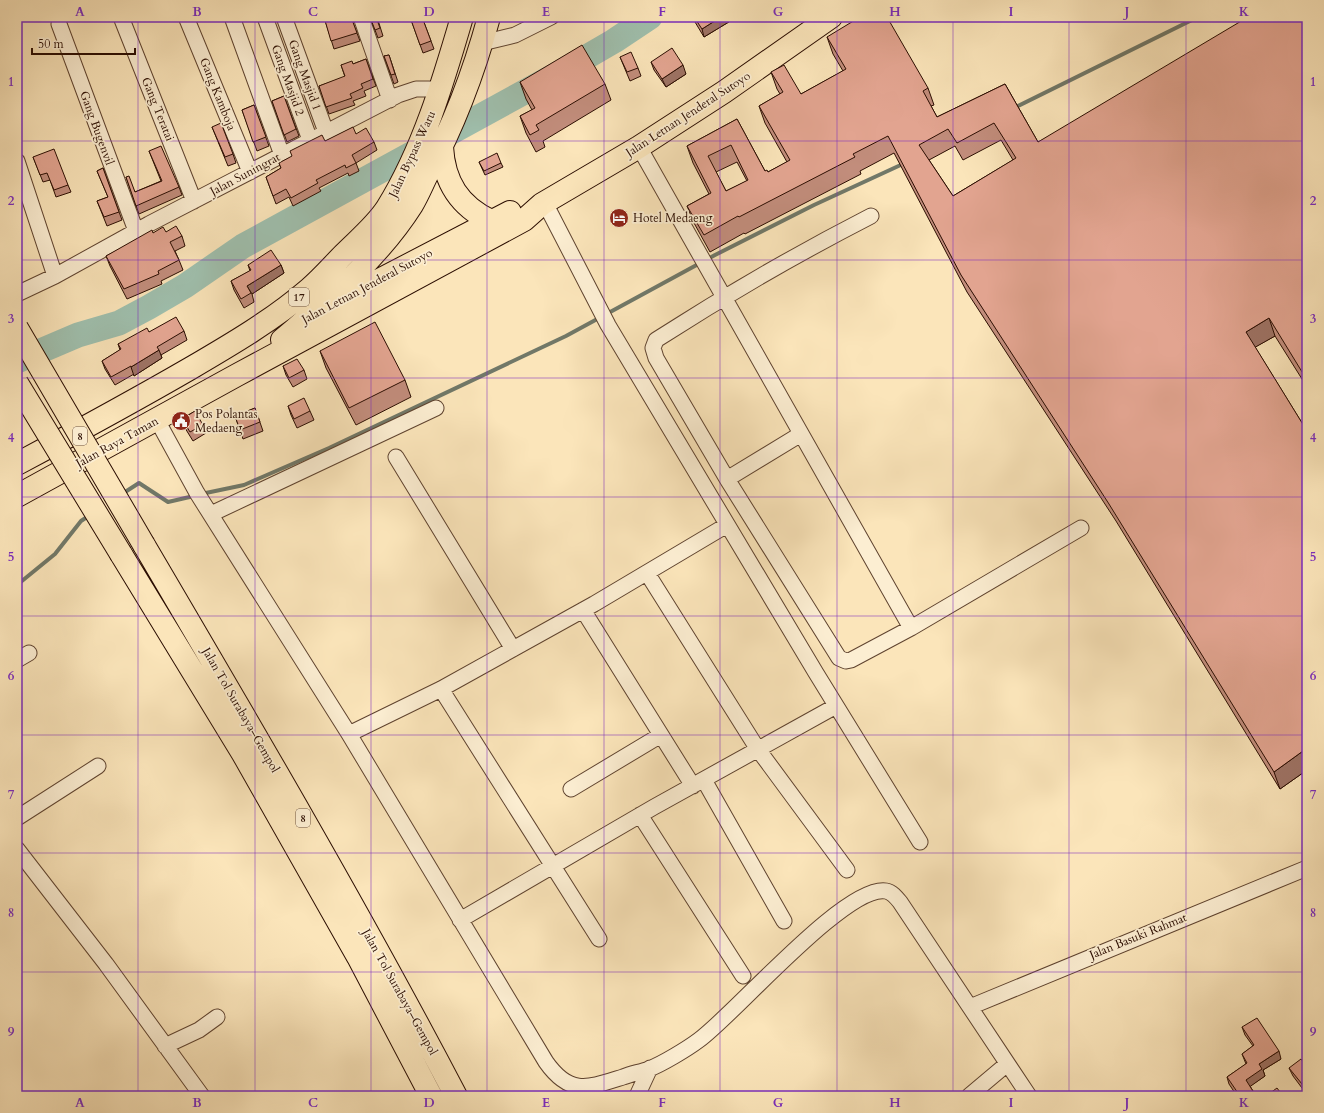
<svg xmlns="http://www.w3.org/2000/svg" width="1324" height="1113" font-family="Cardo,serif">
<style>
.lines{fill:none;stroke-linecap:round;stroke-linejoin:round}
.stream{stroke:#717868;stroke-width:4}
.river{stroke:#9fbfad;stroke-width:25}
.minor-casing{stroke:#5f432f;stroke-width:17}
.trunk-casing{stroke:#2b0d01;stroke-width:24}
.motorway-casing{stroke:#2b0d01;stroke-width:24}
.minor{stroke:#fceed2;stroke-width:15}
.trunk{stroke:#fbe5ba;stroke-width:22}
.motorway{stroke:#fbe5ba;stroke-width:22}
.motorway-bridge-casing{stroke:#2b0d01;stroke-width:24;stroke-linecap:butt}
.motorway-bridge{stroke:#fbe5ba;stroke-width:22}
.wall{fill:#c28d7c;stroke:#2b0d01;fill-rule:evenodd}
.shaded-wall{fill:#9e7365;stroke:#2b0d01}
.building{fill:#e2a490;stroke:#2b0d01;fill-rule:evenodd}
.grid{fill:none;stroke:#7b2cbf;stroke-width:1;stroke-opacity:0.55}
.labels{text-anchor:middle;stroke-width:3.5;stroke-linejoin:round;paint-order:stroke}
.shield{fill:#fceed2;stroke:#6a5040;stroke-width:1}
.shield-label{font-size:11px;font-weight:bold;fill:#2b0d01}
.street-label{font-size:12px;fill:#2b0d01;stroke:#fceed2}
.poi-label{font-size:12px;fill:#2b0d01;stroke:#fceed2;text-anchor:start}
.neatline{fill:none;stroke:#7b2cbf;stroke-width:1.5}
.grid-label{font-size:13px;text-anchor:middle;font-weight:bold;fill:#7b2cbf}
</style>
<rect width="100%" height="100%" fill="#fbe5ba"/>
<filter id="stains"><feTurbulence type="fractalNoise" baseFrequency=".005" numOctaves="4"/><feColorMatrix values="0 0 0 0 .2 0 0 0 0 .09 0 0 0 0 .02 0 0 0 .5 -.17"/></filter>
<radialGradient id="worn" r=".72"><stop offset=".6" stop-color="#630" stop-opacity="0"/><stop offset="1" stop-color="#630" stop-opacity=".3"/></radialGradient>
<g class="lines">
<path class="stream" d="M1014,108L1198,17
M122,494L139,483L168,502L194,496
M201,494L244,485L329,448L566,336L715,255L814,205L905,163
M17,585L55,554L81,521L90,515"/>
<path class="river" d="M17,361L78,335L119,323L149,307L185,286L243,246L552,77L614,41L650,17"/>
<defs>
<path id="minor" d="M121,17L194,201
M186,17L250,172
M232,17L282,155
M284,17L326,132
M361,17L390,100
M266,20L310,140
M59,24L136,231
M482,43L515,35L551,17
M639,147L911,628
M17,161L55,276
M545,203L608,325L816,673L920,842
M871,216C797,254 726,295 656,340L653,348L656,358L727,479L839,658L846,661L851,660L911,628L1081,528
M17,294L55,276L149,224L398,95L416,89H440
M157,420L197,493L349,734L546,1062C570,1096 588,1088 623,1077C631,1074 640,1072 649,1069C662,1064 687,1049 699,1040C735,1014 846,884 886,891C892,892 896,897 900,902L1029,1096
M396,457L513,649
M727,479L801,434
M211,514L436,408
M647,573L757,748L847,870
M583,610L693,786
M17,660L29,653
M441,689L599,939
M349,734L441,689L594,604L727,525
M704,780L784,921
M571,789L661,735
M640,815L743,976
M17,818L98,766
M17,849L106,964L202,1096
M460,920L654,807L836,706
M970,1007L1307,868
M165,1046L199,1030L217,1017
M637,1096L650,1068
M969,1096L1007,1064"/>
<path id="trunk" d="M442,147C444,182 459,206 491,221
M335,303L510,212
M282,340C329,300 379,257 412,205C418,195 422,185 427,175C454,125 474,72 489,17
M17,464C75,433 134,401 191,368C232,344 273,320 309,289C322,278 333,265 344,254C359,239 376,225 387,208C423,150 443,82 462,17
M17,496L237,375L524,220L542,204L639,147L724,92L831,17"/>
<path id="motorway" d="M144,545C251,727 358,909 456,1096
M121,554L243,754L358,957L431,1096"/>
</defs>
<use href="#minor" class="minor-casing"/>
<use href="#trunk" class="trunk-casing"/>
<use href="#motorway" class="motorway-casing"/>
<use href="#minor" class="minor"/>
<use href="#trunk" class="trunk"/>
<use href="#motorway" class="motorway"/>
<defs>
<path id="motorway-bridge" d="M17,328L144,545
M17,383L121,554"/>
</defs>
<use href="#motorway-bridge" class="motorway-bridge-casing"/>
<use href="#motorway-bridge" class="motorway-bridge"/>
</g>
<path class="wall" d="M324,17H353L352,20L360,41L334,49Z
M370,17H377L383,36L378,38Z
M410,17H422L434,49L423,53Z
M692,17H737L704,37Z
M1307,17V387L1275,336L1255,347L1307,431V770L1280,789L1116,521L967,292L894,153L860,171L861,174L745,234L744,233L710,252L694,223L687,206L709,194L693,163L687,146L737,119L765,171L768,172L787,162L765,123L759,106L780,94L777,89L771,72L801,94L843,71L833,54L827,37L928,88L934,105L931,106L937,117L1005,84L1038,142ZM1001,140L1013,160L953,196L929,160L955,146L963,160ZM737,162L747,181L726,191L716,172Z
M389,55L398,82L394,84L384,56Z
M620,57L638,68L641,76L630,81Z
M366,59L376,86L364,91L366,96L353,101L355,105L329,114L319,86L345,77L341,65L353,64Z
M651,62L686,74L666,87L654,70Z
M520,82L605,84L611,100L543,141L545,147L536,152L526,133L520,116L532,110L526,99Z
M284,96L299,136L287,142L272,101Z
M254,105L269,146L257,151L242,110Z
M212,127L233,154L236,163L228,166Z
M356,134L374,142L377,150L356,163L359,171L349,176L348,173L319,188L321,191L293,206L289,197L276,204L266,177L281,168L279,163L325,141Z
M149,151L179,187L182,195L139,214L126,177L135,192L161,181Z
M33,157L68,185L71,192L56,197L50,180L43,182Z
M479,162L501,163L503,167L485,175Z
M103,168L122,220L107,226L97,201L108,197L97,171Z
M166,232L182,236L185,246L175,251L179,260L183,270L161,281L162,284L127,299L110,266L106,256L153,233Z
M248,265H281L284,273L252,294L254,302L244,308L234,290L231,281L250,271Z
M184,331L187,340L161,355L162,358L134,376V374L115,385L105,369L102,361L120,350L118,344L149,332Z
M320,351L405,380L411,397L356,425L326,368Z
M283,366L304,370L307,379L293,387L286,375Z
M288,406L310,411L314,420L297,428L291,415Z
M255,408L263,431L243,439L235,416Z
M182,419L203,425L206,433L193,441L185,428Z
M1242,1027L1281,1059L1263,1070L1265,1076L1250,1086L1256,1096H1237L1229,1084L1227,1077L1246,1064L1242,1054L1253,1046L1245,1035Z
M1307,1067V1091L1305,1092L1293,1076L1289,1068Z"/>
<path class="shaded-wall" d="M721,17H737L704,37L702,29Z
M683,65L686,74L666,87L662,79Z
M281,265L284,273L252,294L247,286Z
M1269,318L1275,336L1252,349L1246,332Z
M159,350L162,358L134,376L131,367Z
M1303,751L1307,762V770L1280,789L1274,772Z
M1279,1051L1281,1059L1263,1070L1265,1076L1248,1088L1246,1080L1259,1064Z
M1307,1079V1091L1305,1092L1302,1084Z"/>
<path class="building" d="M324,17H351L357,33L331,41Z
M370,17H376L380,28L375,30Z
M410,17H422L431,41L420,45Z
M694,17H721L702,29Z
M860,17H887L928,88L923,91L937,117L1005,84L1038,142L1248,17H1307V380L1269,318L1246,332L1307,431V757L1303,751L1274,772L1109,504L961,275L888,136L853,154L855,157L739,217L738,216L704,235L687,206L711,193L687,146L737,119L765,171L767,170L768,172L790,160L759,106L783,92L771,72L784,65L801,94L846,69L827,37ZM994,123L1016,158L953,196L919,145L948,129L957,143ZM731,145L748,180L726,191L708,156Z
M582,45L605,84L536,125L539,130L530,135L520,116L535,108L520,82Z
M672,48L683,65L662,79L651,62Z
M631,52L638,68L627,72L620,57Z
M389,55L395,74L391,75L384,56Z
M366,59L373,79L361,84L363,88L350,94L352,98L326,107L319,86L345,76L341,65L352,61L353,64Z
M284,96L296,129L284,135L272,101Z
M254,105L266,137L253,142L242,110Z
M221,123L233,154L225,157L212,127Z
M353,127L356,134L366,128L374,142L352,155L356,163L346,168L345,165L316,180L318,183L291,198L286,189L273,196L266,177L281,168L279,163L292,156L290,151L322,135L325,141Z
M161,146L179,187L136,206L126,177L129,176L135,192L162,181L149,151Z
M54,149L68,185L54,190L47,173L40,175L33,157Z
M497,153L501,163L484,171L479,162Z
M103,168L119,212L104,217L97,201L108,197L97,171Z
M176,226L182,236L170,242L179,260L158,271L159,274L124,289L106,256L152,230L153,233L163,227L166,232Z
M271,250L281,265L247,286L251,293L241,299L231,281L251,270L248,265Z
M176,317L184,331L157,347L159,350L131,367V366L111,377L102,361L121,349L118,344L147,328L149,332Z
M375,322L405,380L349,408L320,351Z
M297,359L304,370L289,378L283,366Z
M304,398L310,411L294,419L288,406Z
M255,408L260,422L240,430L235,416Z
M195,411L203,425L190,432L182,419Z
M1257,1018L1279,1051L1259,1064L1262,1069L1246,1080L1256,1096H1240L1227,1077L1247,1063L1242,1054L1254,1045L1242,1027Z
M1301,1059L1307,1067V1079L1302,1084L1289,1068Z
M1277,1088L1283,1096H1266Z
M1177,1092L1180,1096H1172Z"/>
<path class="grid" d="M138,17V1096M255,17V1096M371,17V1096M487,17V1096M604,17V1096M720,17V1096M837,17V1096M953,17V1096M1069,17V1096M1186,17V1096M17,141H1307M17,260H1307M17,378H1307M17,497H1307M17,616H1307M17,735H1307M17,853H1307M17,972H1307"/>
<defs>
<symbol id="hotel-disc" viewBox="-11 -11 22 22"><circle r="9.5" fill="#8f2418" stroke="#fceed2"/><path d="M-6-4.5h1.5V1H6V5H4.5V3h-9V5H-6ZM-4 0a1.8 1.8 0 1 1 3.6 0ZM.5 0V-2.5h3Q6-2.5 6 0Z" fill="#fff"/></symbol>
<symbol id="civic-disc" viewBox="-11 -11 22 22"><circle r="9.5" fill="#8f2418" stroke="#fceed2"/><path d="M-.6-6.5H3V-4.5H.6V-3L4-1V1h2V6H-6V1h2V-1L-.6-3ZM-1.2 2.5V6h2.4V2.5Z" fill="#fff"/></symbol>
</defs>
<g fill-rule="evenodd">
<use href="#hotel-disc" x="608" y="207" width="22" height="22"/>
<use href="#civic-disc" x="170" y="410" width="22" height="22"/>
</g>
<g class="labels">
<g class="shield">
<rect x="289" y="288" width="20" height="18" rx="3"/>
<rect x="73" y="427" width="14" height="18" rx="3"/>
<rect x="296" y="809" width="14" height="18" rx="3"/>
</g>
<g class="shield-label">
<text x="299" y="301">17</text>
<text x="80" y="440">8</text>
<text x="303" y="822">8</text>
</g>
<g class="street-label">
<text transform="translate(305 75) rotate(70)" y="4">Gang Masjid 1</text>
<text transform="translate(288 80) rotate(70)" y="4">Gang Masjid 2</text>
<text transform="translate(218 94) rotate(68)" y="4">Gang Kamboja</text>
<text transform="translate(158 109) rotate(68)" y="4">Gang Teratai</text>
<text transform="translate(688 114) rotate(-33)" y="4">Jalan Letnan Jenderal Sutoyo</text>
<text transform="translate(97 128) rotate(70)" y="4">Gang Bugenvil</text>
<text transform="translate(412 154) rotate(-65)" y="4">Jalan Bypass Waru</text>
<text transform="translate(245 174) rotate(-28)" y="4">Jalan Suningrat</text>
<text transform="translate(367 286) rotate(-28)" y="4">Jalan Letnan Jenderal Sutoyo</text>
<text transform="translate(117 442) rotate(-29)" y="4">Jalan Raya Taman</text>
<text transform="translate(241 710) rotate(60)" y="4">Jalan Tol Surabaya–Gempol</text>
<text transform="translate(1138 936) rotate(-22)" y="4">Jalan Basuki Rahmat</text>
<text transform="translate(400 992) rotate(61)" y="4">Jalan Tol Surabaya–Gempol</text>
</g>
<g class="poi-label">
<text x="633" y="222">Hotel Medaeng</text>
<text x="195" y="418">Pos Polantas<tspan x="195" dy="14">Medaeng</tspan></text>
</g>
</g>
<rect width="1324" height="1113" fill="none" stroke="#fbe5ba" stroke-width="44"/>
<path d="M32 48v6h103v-6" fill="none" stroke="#2b0d01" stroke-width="2"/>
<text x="38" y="48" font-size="12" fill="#2b0d01" stroke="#fceed2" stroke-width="3" paint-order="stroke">50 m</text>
<rect x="22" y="22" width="1280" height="1069" class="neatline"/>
<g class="grid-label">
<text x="80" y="16">A</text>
<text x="197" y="16">B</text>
<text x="313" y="16">C</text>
<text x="429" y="16">D</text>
<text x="546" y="16">E</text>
<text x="662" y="16">F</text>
<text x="778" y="16">G</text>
<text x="895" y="16">H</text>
<text x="1011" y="16">I</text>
<text x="1127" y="16">J</text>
<text x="1244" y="16">K</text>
<text x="11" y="86">1</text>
<text x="1313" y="86">1</text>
<text x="11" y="205">2</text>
<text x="1313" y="205">2</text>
<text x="11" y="323">3</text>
<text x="1313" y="323">3</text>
<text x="11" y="442">4</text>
<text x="1313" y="442">4</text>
<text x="11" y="561">5</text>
<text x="1313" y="561">5</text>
<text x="11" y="680">6</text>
<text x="1313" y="680">6</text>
<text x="11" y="799">7</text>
<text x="1313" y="799">7</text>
<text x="11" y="917">8</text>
<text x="1313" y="917">8</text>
<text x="11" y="1036">9</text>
<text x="1313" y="1036">9</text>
<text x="80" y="1107">A</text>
<text x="197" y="1107">B</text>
<text x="313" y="1107">C</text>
<text x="429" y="1107">D</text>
<text x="546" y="1107">E</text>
<text x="662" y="1107">F</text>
<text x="778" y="1107">G</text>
<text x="895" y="1107">H</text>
<text x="1011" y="1107">I</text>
<text x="1127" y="1107">J</text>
<text x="1244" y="1107">K</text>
</g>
<rect width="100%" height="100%" filter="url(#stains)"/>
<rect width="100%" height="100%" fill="url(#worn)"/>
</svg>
